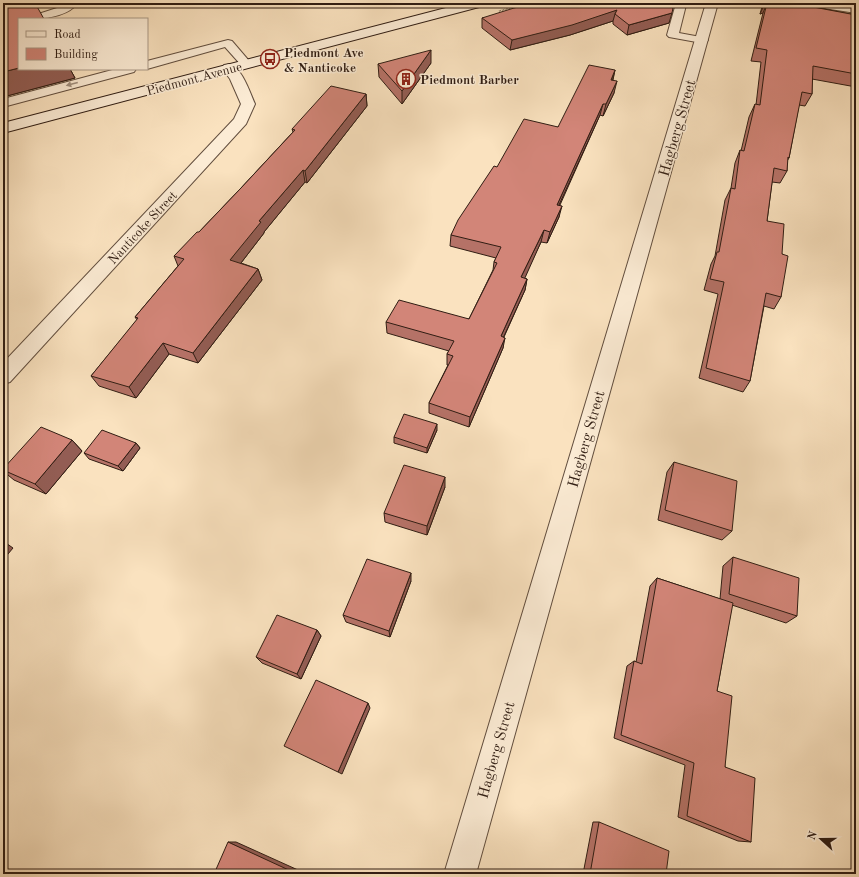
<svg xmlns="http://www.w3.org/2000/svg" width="859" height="877" font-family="'Old Standard TT',serif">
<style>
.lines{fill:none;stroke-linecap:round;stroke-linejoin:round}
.service-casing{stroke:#624e3e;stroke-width:2}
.minor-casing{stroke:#624e3e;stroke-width:2}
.tertiary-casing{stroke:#624e3e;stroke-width:2}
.secondary-casing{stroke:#301d13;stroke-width:2}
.path{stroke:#301d13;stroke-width:1.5;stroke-dasharray:0.5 1;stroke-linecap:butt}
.service{fill:#fcecd5;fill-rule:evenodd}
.minor{fill:#fcecd5;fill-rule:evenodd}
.tertiary{fill:#fcecd5;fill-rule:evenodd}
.secondary{fill:#fcecd5;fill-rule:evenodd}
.wall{fill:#b57267;stroke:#301d13}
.shaded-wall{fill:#935d54;stroke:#301d13}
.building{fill:#d28578;stroke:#301d13}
.oneway{fill:#a08f7e}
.labels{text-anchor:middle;stroke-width:3;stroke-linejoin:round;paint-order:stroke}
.far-poi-label{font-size:13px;font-weight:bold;fill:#301d13;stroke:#fcecd5;text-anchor:start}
.far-street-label{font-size:13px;fill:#301d13;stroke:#fcecd5}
.street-label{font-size:15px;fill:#301d13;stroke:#fcecd5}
</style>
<rect width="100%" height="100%" fill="#fae2bf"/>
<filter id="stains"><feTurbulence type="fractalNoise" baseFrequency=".005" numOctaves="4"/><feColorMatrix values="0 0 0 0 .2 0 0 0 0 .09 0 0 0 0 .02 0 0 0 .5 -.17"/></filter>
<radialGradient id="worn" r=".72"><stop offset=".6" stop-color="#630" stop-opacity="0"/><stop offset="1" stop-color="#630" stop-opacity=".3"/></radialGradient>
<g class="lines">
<defs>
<path id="service" d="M65,3H78C67,17 44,19 28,19L29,17L57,8Z
M670,3H685L686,5L679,33L706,38L708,40L706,42L702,43L669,37L667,35L675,7Z
M228,40L232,41L250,62L252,64L250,66H242L225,47L147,69V61Z
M116,69H136L134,72L3,107V99Z"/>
<path id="minor" d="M706,3H718L476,874H444Z
M229,64C242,67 250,93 255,104L246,124L10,382L3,384V363L234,119L241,104L230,79L222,68L224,65Z"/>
<path id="tertiary" d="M811,3H841L856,5V13L817,7L813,6Z"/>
<path id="secondary" d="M465,3H485L483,6L3,133V123Z"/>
</defs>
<use href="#service" class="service-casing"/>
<use href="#minor" class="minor-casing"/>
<use href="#tertiary" class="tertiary-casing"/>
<use href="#secondary" class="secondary-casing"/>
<path class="path" d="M499,11L529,3"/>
<use href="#service" class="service"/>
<use href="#minor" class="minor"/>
<use href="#tertiary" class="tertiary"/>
<use href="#secondary" class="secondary"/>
</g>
<path class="wall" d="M3,3H36L19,69H70L75,78L3,97Z
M603,3H666L669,23L627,35L613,24V21L570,35L510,50L482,28V18L602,4L606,5Z
M763,3H792L856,15V87L812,79V94L805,106L799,105L789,158L787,161V171L780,183L772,182L767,221L782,254L781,297L774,309L764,306L750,381L743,392L699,378L718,294L704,290L711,264L715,256L725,200L731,188L735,163L740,150L741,151L749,117L755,104L756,105L761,62L751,61L763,13L760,14Z
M431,63L402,104L379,77L378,64Z
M615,70L613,80L614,93L603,116L600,115L560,205L559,217L547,243L541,242L524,278L527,279L525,290L504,337L503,348L469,427L429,413V403L448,365H447V354L449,351L387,333L386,322L469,319L493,270L494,262L496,258L450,246L451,235L497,167L558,127Z
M366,94L367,106L307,183L305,182L264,232V233L241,263L258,269L262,280L198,363L169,354L136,398L99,386L91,376L137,320L135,317L178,266L174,256L199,232L241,188L293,132L292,129Z
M437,430L427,453L394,443V437Z
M72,440L82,451L46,494L14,480L3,471V469Z
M136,443L140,448L123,471L89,459L84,453Z
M674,462L732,531L722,540L658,520L667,472Z
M445,487L427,535L385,522L384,513Z
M733,557L797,616L786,623L732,605L717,691L725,767L751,842L738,841L678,817L685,765L614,738L627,666L634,661L636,662L650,586L657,578L720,599L723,566Z
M411,581L390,637L346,622L343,615Z
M317,630L321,636L301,679L262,663L256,657Z
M593,822H599L666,874H583Z"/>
<path class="shaded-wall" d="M765,3H767L763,13L760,14Z
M617,10L615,14L613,21L570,35L510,50L512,40Z
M672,13L669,23L627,35L629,25Z
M431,50V63L402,104V91Z
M19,68V69H70L75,78L3,97V72Z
M615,70L612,82L611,80Z
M617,81L614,93L603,116L606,104Z
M366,94L367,106L307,183L305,171Z
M603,104L600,115L554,216L557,205Z
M303,170L305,182L264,232V233L234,272L230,260L259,221Z
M562,206L559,217L547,243L550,232Z
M544,230L541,242L520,289L521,277Z
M258,269L262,280L198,363L193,353Z
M527,279L525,290L499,347L501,336Z
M505,338L503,348L469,427L470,417Z
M163,343L169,354L136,398L129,387Z
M437,424V430L427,453V448Z
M72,440L82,451L46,494L35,484Z
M136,443L140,448L123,471L118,466Z
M445,477V487L427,535V526Z
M3,541L13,548L3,560Z
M411,573V581L390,637L389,631Z
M317,630L321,636L301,679L297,674Z
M368,703L370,708L342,774L338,772Z
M228,842H236L298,870L297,874H292Z"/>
<path class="building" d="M9,3H35L44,19H19V68L3,72V5H8Z
M535,3H601L607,5L615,3H666L673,8L672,13L629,25L615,14L617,10L572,25L512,40L482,18L514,8Z
M767,3H792L856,15V74L813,66L812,94L802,92L789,158L788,157L787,171L774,168L767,221L784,224L782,254L788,256L781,297L766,293L750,381L706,368L724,282L710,279L717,252H719L731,188L735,189L740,150L744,151L755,104L760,105L767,50L756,48Z
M431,50L402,91L378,64Z
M589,65L615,70L611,80L617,81L606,104H603L557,205L562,206L550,232L544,230L521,277L527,279L501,336L505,338L470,417L429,403L453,356L447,354L454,341L386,322L399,300L469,319L497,263L494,262L501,247L451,235L458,220L494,166L497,167L524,119L558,127Z
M331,86L366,94L305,171L303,170L259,221L261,222L230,260L258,269L193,353L163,343L129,387L91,376L138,318L135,317L184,259L174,256L197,232H199L241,188L295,130L292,129Z
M404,414L437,424L427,448L394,437Z
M41,427L72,440L35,484L3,470V469Z
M102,430L136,443L118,466L84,453Z
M674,462L737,481L732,531L665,510Z
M404,465L445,477L427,526L384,513Z
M733,557L799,578L797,616L729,594Z
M367,559L411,573L389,631L343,615Z
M657,578L733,603L717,691L732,696L725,767L755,778L751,842L687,816L694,763L621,735L634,661L642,664Z
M277,615L317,630L297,674L256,657Z
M316,680L368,703L338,772L284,746Z
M599,822L669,851L666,874H590Z
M228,842L293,872L292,874H214Z"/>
<defs><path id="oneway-solid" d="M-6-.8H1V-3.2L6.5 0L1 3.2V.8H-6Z"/></defs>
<use class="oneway" href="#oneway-solid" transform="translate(72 84) rotate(165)"/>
<defs>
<symbol id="bus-ring" viewBox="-11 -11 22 22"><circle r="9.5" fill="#fcecd5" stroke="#8f2418" stroke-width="1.5"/><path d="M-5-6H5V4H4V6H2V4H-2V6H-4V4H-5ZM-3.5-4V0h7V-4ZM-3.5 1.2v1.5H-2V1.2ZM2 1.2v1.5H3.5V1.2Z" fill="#8f2418"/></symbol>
<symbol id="building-ring" viewBox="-11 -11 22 22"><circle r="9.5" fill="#fcecd5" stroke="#8f2418" stroke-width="1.5"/><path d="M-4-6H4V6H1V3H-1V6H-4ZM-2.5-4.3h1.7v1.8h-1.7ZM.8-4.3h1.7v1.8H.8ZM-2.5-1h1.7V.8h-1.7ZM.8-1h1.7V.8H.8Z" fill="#8f2418"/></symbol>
</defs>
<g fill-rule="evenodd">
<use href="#bus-ring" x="259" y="48" width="22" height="22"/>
<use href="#building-ring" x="395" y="68" width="22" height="22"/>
</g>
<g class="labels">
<g class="far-poi-label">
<text x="284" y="57">Piedmont Ave<tspan x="284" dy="15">&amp; Nanticoke</tspan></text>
<text x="420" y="84">Piedmont Barber</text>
</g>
<g class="far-street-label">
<text transform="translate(194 78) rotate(-15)" y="5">Piedmont Avenue</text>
<text transform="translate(142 227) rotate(-47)" y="5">Nanticoke Street</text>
</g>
<g class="street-label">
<text transform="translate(677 128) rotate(-74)" y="5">Hagberg Street</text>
<text transform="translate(586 439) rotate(-74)" y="5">Hagberg Street</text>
<text transform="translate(496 750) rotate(-74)" y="5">Hagberg Street</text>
</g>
</g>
<rect width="859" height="877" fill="none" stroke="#fae2bf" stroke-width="16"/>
<rect x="4" y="4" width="851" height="869" fill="none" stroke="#301d13" stroke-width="2"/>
<rect x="8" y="8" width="843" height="861" fill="none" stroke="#301d13"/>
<rect x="18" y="18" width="130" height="52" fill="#fcecd5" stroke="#aa9987"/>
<rect x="26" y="31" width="20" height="6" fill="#fcecd5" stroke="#aa9987"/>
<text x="54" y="38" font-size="12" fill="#301d13">Road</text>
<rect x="26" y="48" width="20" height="12" fill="#d28578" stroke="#aa9987"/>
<text x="54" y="58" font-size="12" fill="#301d13">Building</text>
<g transform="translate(821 839) rotate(291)" stroke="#fcecd5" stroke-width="3" paint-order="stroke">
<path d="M0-3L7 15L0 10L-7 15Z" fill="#301d13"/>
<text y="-6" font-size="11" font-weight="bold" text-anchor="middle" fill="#301d13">N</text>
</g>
<rect width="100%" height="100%" filter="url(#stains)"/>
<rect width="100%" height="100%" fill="url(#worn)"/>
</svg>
